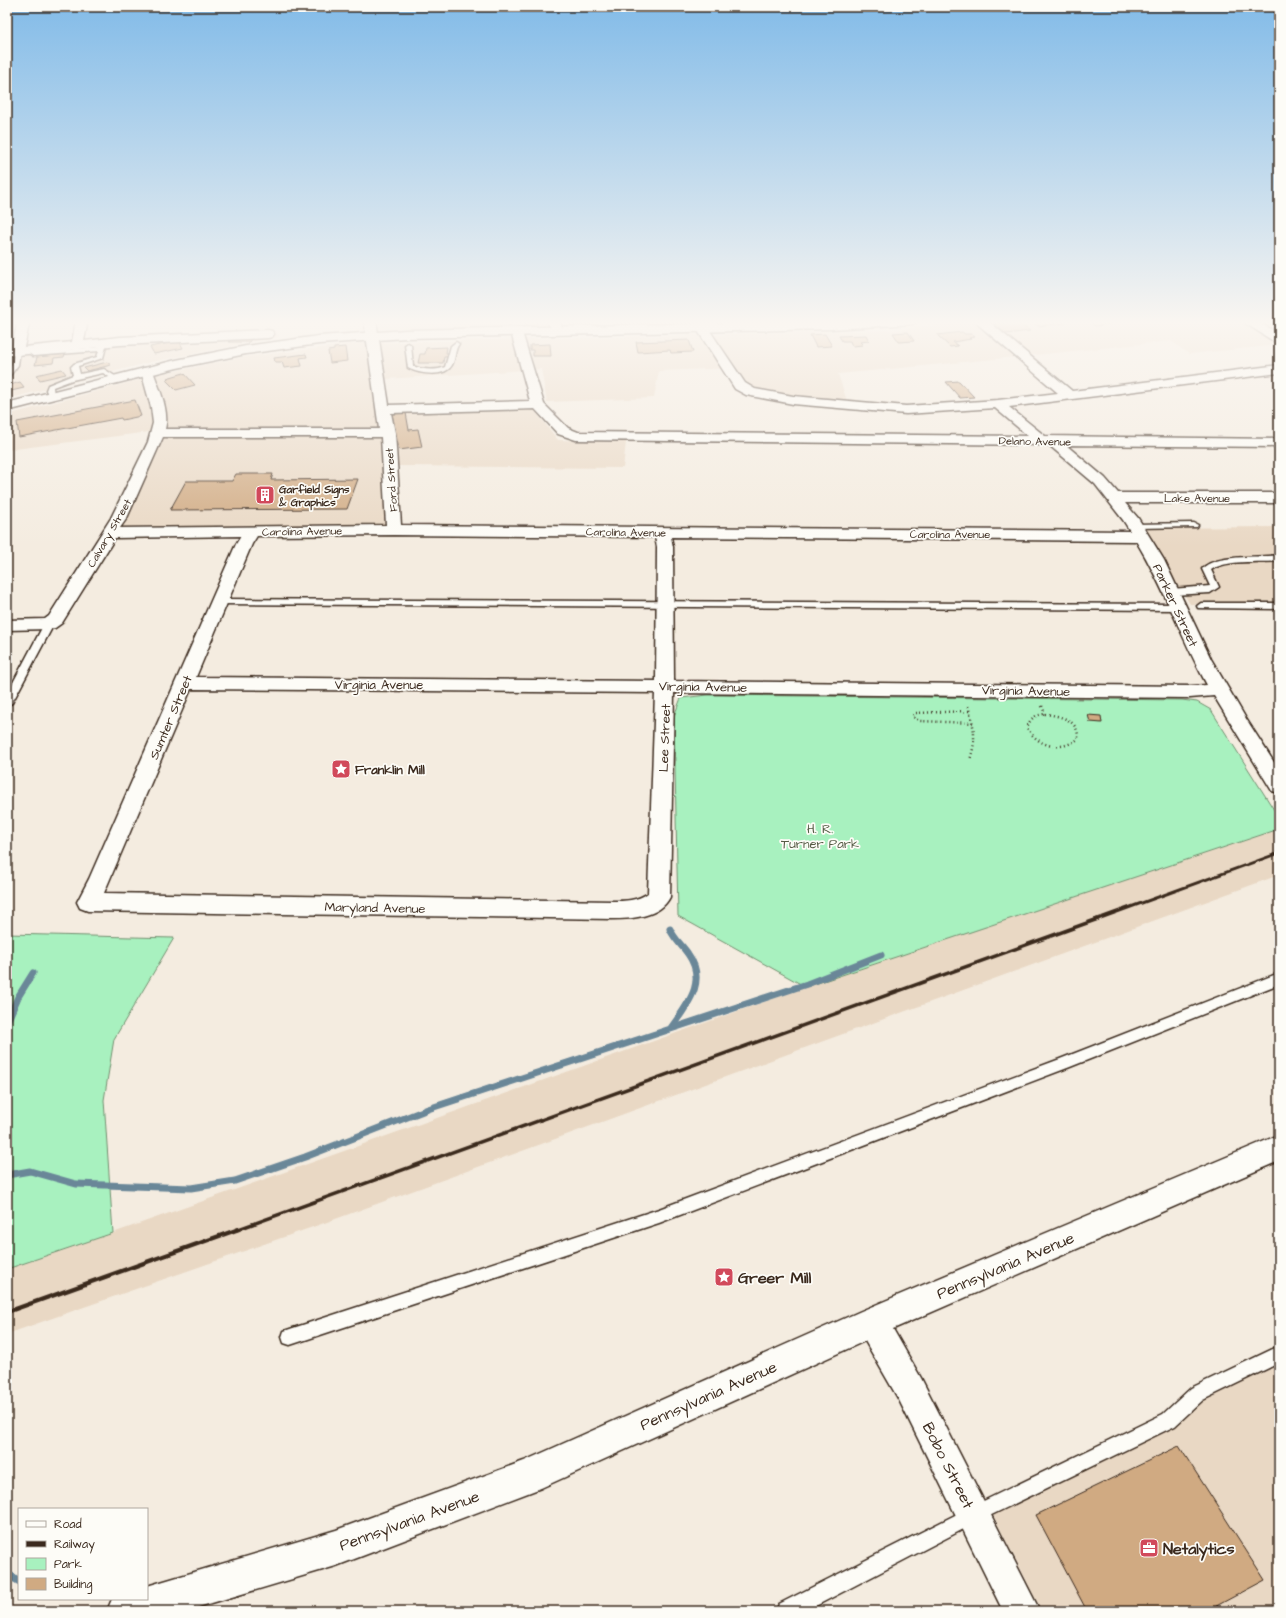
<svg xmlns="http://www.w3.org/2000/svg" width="1286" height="1618" font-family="'Architects Daughter',sans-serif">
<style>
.built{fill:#e9d8c4}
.green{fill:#a8f1bf;stroke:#728e6e}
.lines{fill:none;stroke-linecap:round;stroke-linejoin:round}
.stream-far1{stroke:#6a8798;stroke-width:7}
.stream{stroke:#6a8798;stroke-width:8}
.building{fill:#d0aa82;stroke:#3b2a1e}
.lane-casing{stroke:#3b2a1e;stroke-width:3}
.street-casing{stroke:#3b2a1e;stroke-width:3}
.secondary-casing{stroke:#3b2a1e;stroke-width:3}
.path{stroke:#3b2a1e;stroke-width:2.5;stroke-dasharray:1 3;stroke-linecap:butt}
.lane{fill:#fdfcf7;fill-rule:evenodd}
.street{fill:#fdfcf7;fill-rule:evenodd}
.secondary{fill:#fdfcf7;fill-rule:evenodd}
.rail-far2{stroke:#3b2a1e;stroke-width:3}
.rail-far1{stroke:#3b2a1e;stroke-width:3.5}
.rail{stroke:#3b2a1e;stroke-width:4.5}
.labels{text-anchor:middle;stroke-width:3.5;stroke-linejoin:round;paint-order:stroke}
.far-street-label{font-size:11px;fill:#3b2a1e;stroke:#fdfcf7}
.far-poi-label{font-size:11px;font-weight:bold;fill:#3b2a1e;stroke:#fdfcf7;text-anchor:start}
.street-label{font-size:13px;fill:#3b2a1e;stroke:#fdfcf7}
.poi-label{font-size:13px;font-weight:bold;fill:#3b2a1e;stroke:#fdfcf7;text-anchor:start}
.park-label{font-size:13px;fill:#565c46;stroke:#fdfcf7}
.near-street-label{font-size:16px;fill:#3b2a1e;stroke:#fdfcf7}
.near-poi-label{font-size:16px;font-weight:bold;fill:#3b2a1e;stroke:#fdfcf7;text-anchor:start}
</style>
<rect width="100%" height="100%" fill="#f4ece0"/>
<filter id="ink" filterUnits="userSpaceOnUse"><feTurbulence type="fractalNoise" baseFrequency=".025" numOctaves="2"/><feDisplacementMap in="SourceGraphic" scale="8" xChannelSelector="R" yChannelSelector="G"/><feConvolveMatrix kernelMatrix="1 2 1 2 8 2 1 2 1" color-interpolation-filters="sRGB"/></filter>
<g filter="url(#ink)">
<path class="built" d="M363,320H821L364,329Z
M998,320H1239L1279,343V345L1189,354L1171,341L1025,356L986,322Z
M1256,320H1279V333Z
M970,321L1016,357L838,374L847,401L755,390L741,383L733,368L659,371L654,398L547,402L541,369L386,379L389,406L527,401L558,440L626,442L623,468L398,466L400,527L119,530L165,430L7,450V415L161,374L243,357L363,343L813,332L892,330Z
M276,331L279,337L151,362L7,399V354L112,339Z
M1279,527V565H1278L1279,567V603L1190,604L1142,528Z
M1279,829V875L330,1221L7,1334V1269L113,1233L806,987Z
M1279,1365V1605L1267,1611H1042L986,1501Z"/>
<path class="green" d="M708,695L1182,700L1197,702L1211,710L1276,813L1279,829L806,987L678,916L674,716L681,698Z
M7,934L174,938L114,1039L104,1100L113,1233L7,1269Z"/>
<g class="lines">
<path class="stream-far1" d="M670,929C674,939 682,945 688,954C708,982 687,1005 671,1028
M7,1022L18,997L33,973
M7,1175L30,1171L76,1184L191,1188L235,1181L305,1157L428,1109L807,984L881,955"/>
<path class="stream" d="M7,1574L19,1581"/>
</g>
<path class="building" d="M526,320H537V326H526Z
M1030,320H1063L1066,323L1038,326Z
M1087,320H1106L1111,324L1095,326Z
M1018,322L1030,331L1006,334L994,324Z
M908,332L914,341L899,342L893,333Z
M962,332L965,334H971L975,337L969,338L971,339L953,342L958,346L950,347L937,335Z
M825,334L832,346L816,347L810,335Z
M866,335L869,341L860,342L863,345L852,346L850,341H842L839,336Z
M232,338H252L249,342H229Z
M689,340L693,352L671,353L670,350L638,352L636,342Z
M179,341L183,348L154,354L150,347Z
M550,344L551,356H533V350H530V345Z
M345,347L347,361L330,363L328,351L334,350V348Z
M447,347L446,353H451L450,357H444L443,363H418L420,354H425L426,348Z
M65,354L64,357L54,358L53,363L35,365L37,357Z
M306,354L307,357L300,358L302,366L284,368L282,362H275L274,358Z
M107,362L111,365L87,371L84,368Z
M62,369L66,374L40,380L36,375Z
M184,373L195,385L176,390L166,380L168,379L167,378Z
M959,381L974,397L960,398L946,382Z
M20,382L24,387V388L7,392V386Z
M135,400L141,416L122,420L121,418L19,437L17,422Z
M406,413L409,430L418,429L422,447L399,450L392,414Z
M236,474H273L271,480L358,479L347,509L170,510L186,481H232Z
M1088,715L1101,716L1102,723L1090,722Z
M1179,1446L1265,1580L1207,1611H1087L1036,1515Z"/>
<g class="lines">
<defs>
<path id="lane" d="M102,342L107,343L103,358L78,366L80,374L104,369L118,378V380H114L103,373L72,380L53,387L54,396L49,397L46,390L48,385L73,375L71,367L74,364L97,357L99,351L33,356L30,354L33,348H37V352L100,347Z
M408,343L411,345L413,366C422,370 436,371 445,367L451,346L456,342L459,344C454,350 456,358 452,365C445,378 419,374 408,368L405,345Z
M15,350L20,351L18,365L9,377L7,378V371L12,365Z
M1194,523L1198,525L1197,527L1135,528L1131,526L1135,524Z
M1279,555V561C1260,563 1226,559 1211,570L1219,587L1210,593L1171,595L1167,592L1171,589L1210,586L1202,569C1215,554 1259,558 1279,555Z
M220,599L1177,604L1181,607L1177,610L217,604L216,602Z
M1201,603H1279V609L1198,608L1197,606Z
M49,621L54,624L12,703L7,706V694L44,624Z
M1279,973V984L1070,1067L659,1223L290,1345L284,1343L282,1337L284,1331L290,1329L659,1209L1060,1059Z
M1279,1346V1363L1203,1400L1175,1426L979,1521L806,1611H776L779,1604L967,1509L1163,1414L1191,1388Z"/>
<path id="street" d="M18,320H30L24,347L72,342L76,320H88L84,341L120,337L268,330L272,331L274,334L272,337L268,338L120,345L7,356V348H12Z
M364,320H376L389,405L530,401L511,332L513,329H521L544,404L568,428L578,432L1028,436L995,408L906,414L793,404L746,395L735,389L696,328L698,325H706L745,383L755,389L793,396L906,406L998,400L1058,393L973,320H987L1072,391L1279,365V373L1009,407L1045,436L1279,439V447L1066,445L1105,478L1118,493H1279V503H1125L1138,518L1164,560L1211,659L1245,717L1279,770V793L1272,791L1214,696L1190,698L674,693L670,897C660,917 632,919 612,919L88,911L80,908L77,902L89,879L236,544L241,536L115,538L62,623L55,628L49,629L7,630V620L45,619L49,616L111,518L148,442L153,423L151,407L141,371L143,368H151L153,371C159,388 170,411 165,429H379ZM535,409L558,434L576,440L1049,445L1095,484L1123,520L1130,531L401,525L395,433L391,413ZM163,437H381L386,525L120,528L127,518ZM394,535L655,537L657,547L656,681L196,677L252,544L257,536ZM671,537L1136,541C1164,586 1181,638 1207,685L1190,686L674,681L673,547ZM191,689L655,693L648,893C637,901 625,901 612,901L104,893Z
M546,320H558L565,331L563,334H555Z
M1240,320H1255L1279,334V343L1275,342Z
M1279,1135V1161L893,1329L921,1378L1040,1611H1003L899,1400L865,1341L541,1488L336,1566L185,1611H107L112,1599H147V1586L336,1530L524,1461L861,1311Z"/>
<path id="secondary" d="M847,320H919L913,324L831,329L406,338L319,344L246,354L177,368L7,411V403L176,360L246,346L319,336L406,330Z"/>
</defs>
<use href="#lane" class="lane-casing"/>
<use href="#street" class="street-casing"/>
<use href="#secondary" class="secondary-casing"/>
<path class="path" d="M968,706C974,727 977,738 970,760
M1042,706L1045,714
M969,711L916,713L912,716L919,721L973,723
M1045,714C1061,716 1079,720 1078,739C1060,752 1039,747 1027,728C1030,718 1035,715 1045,714Z"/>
<use href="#lane" class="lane"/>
<use href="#street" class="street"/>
<use href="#secondary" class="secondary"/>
<path class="rail-far2" d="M1095,920L1279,853"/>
<path class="rail-far1" d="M236,1230L1098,919"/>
<path class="rail" d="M7,1312L239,1229"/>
</g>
</g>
<linearGradient id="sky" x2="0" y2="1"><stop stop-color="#82bbe8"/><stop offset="0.59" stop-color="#faf6f1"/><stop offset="1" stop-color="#faf6f1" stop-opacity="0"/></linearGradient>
<rect width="1286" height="547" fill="url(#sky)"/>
<defs>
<symbol id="building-square" viewBox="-11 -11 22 22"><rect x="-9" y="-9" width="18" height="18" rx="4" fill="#d1495b" stroke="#fdfcf7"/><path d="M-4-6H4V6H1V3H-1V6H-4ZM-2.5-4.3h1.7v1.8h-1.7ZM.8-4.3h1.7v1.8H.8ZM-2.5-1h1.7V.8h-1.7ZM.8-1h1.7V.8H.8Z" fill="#fff"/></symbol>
<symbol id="sight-square" viewBox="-11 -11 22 22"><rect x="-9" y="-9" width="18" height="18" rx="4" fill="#d1495b" stroke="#fdfcf7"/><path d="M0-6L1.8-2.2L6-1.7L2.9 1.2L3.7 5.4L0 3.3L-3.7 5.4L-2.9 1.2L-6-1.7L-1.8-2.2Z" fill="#fff"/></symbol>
<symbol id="office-square" viewBox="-11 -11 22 22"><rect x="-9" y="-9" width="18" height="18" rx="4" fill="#d1495b" stroke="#fdfcf7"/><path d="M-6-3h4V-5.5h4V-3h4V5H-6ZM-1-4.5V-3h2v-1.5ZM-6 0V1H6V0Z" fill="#fff"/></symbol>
</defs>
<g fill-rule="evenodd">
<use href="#building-square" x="254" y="484" width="22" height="22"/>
<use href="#sight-square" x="330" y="758" width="22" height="22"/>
<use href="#sight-square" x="713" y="1266" width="22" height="22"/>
<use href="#office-square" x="1138" y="1537" width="22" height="22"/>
</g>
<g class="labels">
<g class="far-street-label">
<text transform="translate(1035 441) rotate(1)" y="4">Delano Avenue</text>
<text transform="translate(391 480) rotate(-94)" y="4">Ford Street</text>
<text x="1197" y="502">Lake Avenue</text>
<text transform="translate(302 531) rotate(-1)" y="4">Carolina Avenue</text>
<text transform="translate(626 532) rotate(1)" y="4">Carolina Avenue</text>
<text transform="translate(109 533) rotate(-60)" y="4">Calvary Street</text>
<text x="950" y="538">Carolina Avenue</text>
</g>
<g class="far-poi-label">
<text x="279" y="493">Garfield Signs<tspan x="279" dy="13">&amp; Graphics</tspan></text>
</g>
<g class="street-label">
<text transform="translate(1176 605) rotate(65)" y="5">Parker Street</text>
<text x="379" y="689">Virginia Avenue</text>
<text transform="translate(703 686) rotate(1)" y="5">Virginia Avenue</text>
<text transform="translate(1026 690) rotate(1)" y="5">Virginia Avenue</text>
<text transform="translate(170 717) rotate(-67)" y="5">Sumter Street</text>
<text transform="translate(664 738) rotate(-88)" y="5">Lee Street</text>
<text transform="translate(375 907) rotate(1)" y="5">Maryland Avenue</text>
</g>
<g class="poi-label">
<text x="355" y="774">Franklin Mill</text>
</g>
<g class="park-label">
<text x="820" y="833">H. R.<tspan x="820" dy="15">Turner Park</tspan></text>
</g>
<g class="near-street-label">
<text transform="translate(1005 1265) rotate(-23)" y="6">Pennsylvania Avenue</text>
<text transform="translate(708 1395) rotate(-24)" y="6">Pennsylvania Avenue</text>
<text transform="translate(949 1465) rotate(63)" y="6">Bobo Street</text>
<text transform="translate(409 1520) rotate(-20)" y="6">Pennsylvania Avenue</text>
</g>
<g class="near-poi-label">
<text x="738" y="1283">Greer Mill</text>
<text x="1163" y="1554">Netalytics</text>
</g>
</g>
<rect width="1286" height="1618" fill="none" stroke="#fdfcf7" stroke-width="24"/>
<rect x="12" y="12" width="1262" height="1594" fill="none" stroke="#3b2a1e" stroke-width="1.5" filter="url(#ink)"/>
<rect x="18" y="1508" width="130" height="92" fill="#fdfcf7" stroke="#afa8a0"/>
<rect x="26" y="1521" width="20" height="6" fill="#fdfcf7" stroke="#afa8a0"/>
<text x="54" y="1528" font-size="12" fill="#3b2a1e">Road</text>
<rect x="26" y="1541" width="20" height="6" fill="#3b2a1e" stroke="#afa8a0"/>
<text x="54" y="1548" font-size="12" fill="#3b2a1e">Railway</text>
<rect x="26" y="1558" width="20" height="12" fill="#a8f1bf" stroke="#afa8a0"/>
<text x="54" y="1568" font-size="12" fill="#3b2a1e">Park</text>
<rect x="26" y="1578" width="20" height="12" fill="#d0aa82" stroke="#afa8a0"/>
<text x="54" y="1588" font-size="12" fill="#3b2a1e">Building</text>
</svg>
